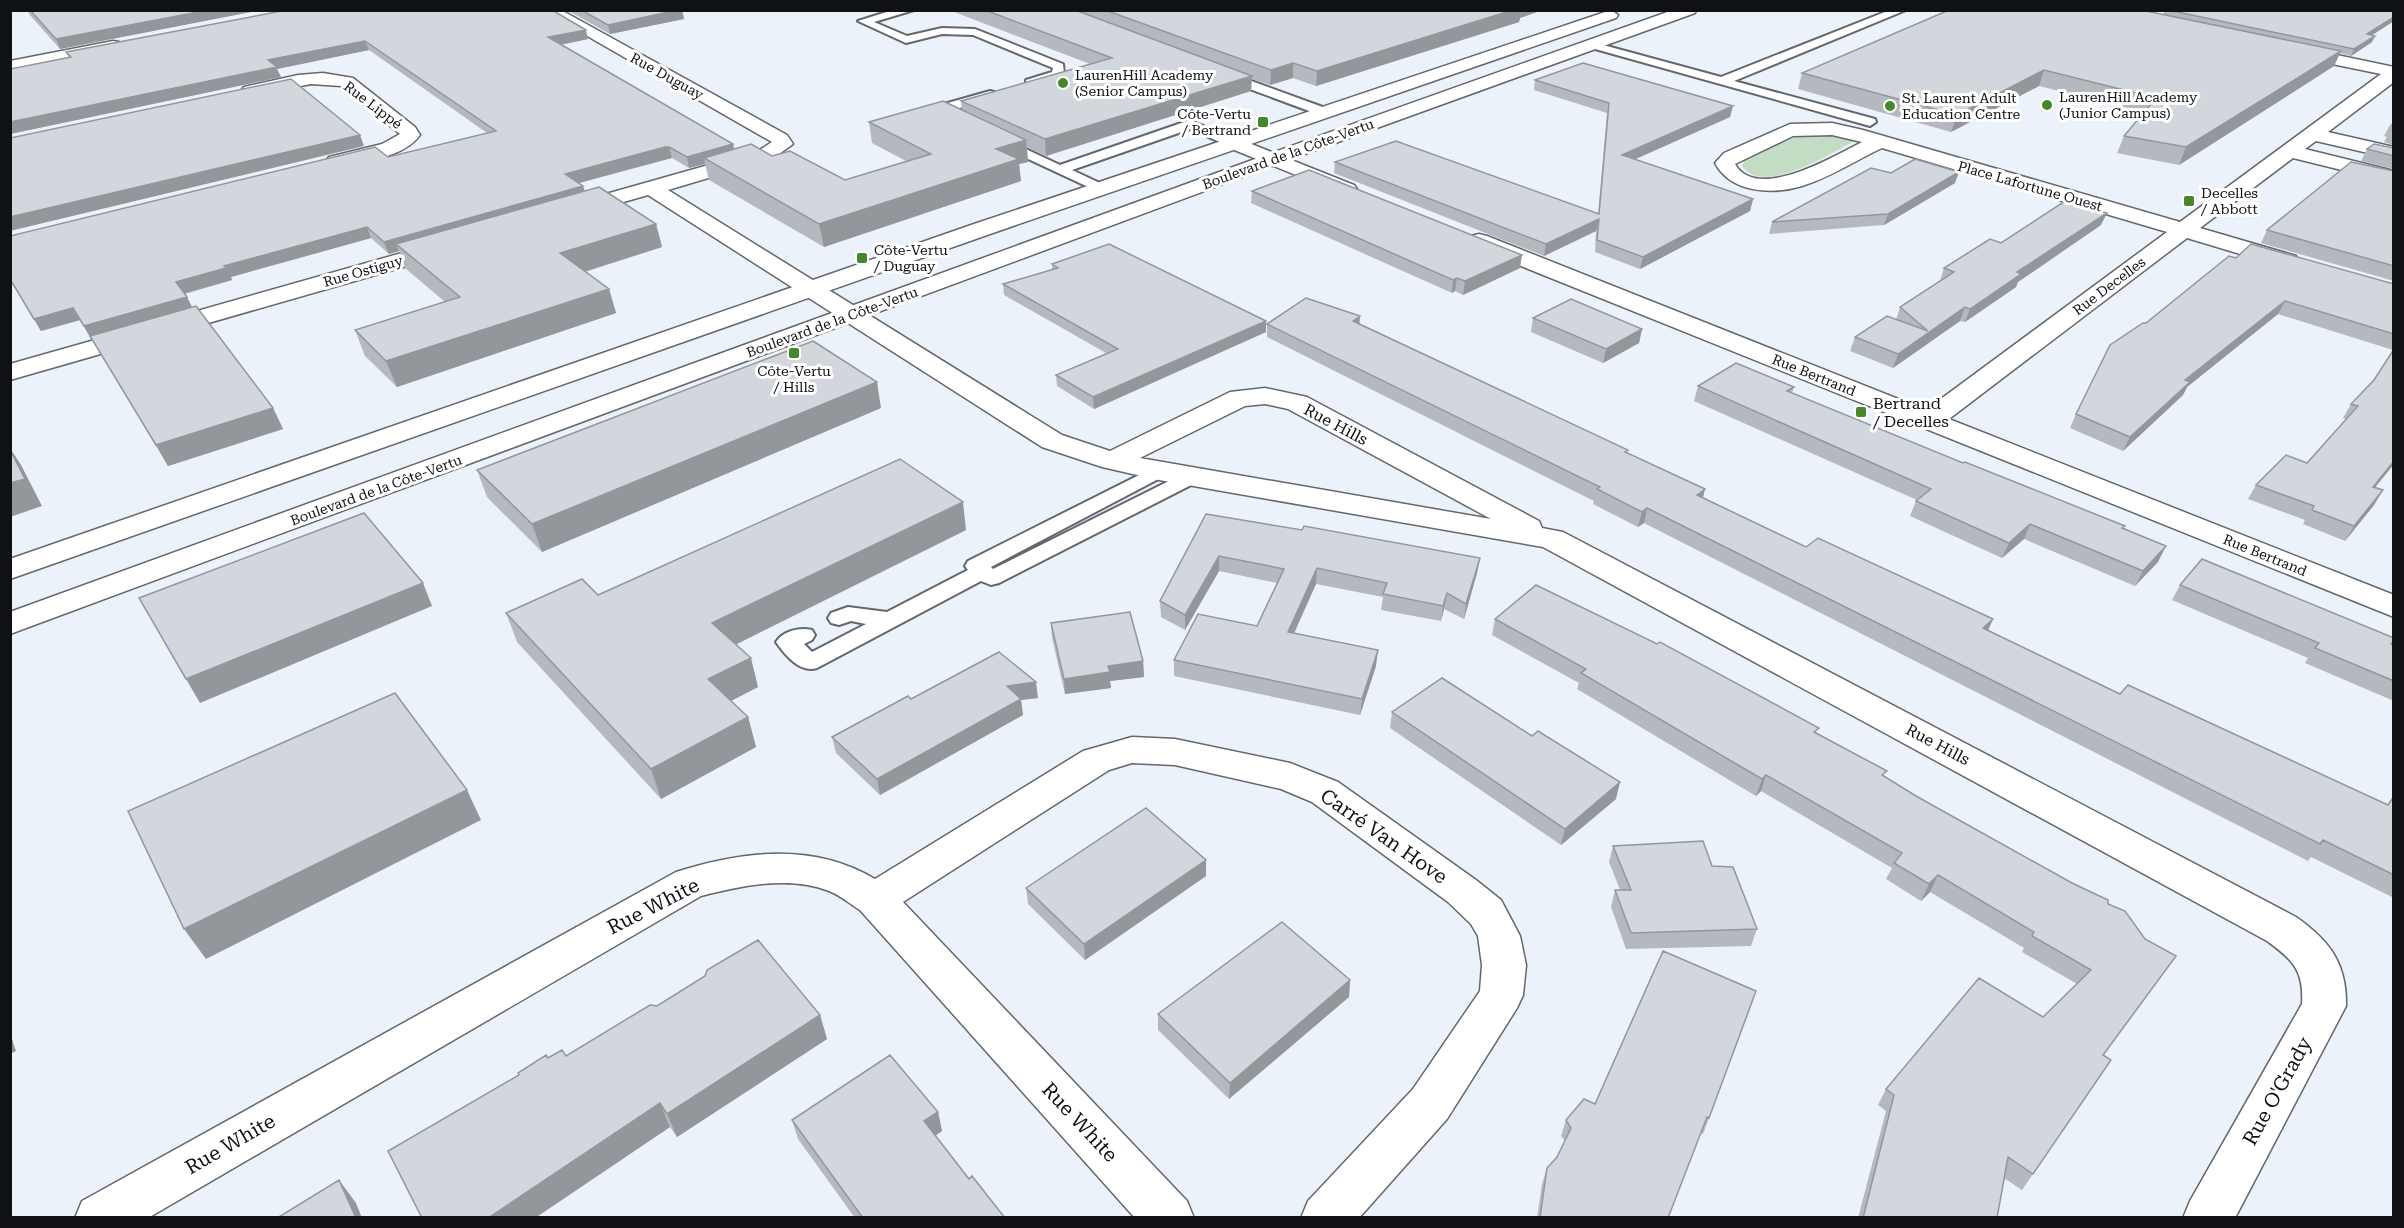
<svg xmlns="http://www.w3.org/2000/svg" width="2404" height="1228" font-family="'Roboto Serif',serif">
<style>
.green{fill:#c3ddc4}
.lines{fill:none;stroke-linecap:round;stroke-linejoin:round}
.service-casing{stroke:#63676e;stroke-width:4}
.minor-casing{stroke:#63676e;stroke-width:3}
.secondary-casing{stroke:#63676e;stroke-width:3}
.service{fill:#fff;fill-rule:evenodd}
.minor{fill:#fff;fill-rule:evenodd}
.secondary{fill:#fff;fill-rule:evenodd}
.wall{fill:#b5b9bf}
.shaded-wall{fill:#93969b}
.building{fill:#d2d7de;stroke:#93969b;stroke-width:1.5}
.poi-dot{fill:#45882b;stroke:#fff;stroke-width:2}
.labels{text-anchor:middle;stroke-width:6;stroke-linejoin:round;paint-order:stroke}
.far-poi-label{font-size:14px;fill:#101114;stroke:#fff;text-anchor:start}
.far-street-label{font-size:14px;fill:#101114;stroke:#fff}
.poi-label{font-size:16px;fill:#101114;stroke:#fff;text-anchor:start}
.street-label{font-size:16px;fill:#101114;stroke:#fff}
.near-street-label{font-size:20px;fill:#101114;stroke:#fff}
</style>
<rect width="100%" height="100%" fill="#ecf2f9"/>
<path class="green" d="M1822,133L1855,139V141C1831,153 1763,197 1742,166L1744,161L1797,136Z"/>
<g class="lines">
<defs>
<path id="service" d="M893,10H914L874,22L907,36L942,28L975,29L1063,64L1064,74L1034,86H1026V80L1052,72L1053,68L973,35L942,34L906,43L858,21Z
M1890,10H1906L1734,81L1875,119L1876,122L1870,126L1588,47L1586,45L1592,42L1721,77Z
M1224,71L1328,109L1330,112L1324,116L1320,115L1220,78V72Z
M990,91L994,92L996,95L994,98L946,112L951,116L950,119H940L928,111L930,108Z
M1190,120L1241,143L1234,147L1229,146L1190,129L1072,170L1106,186L1108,189L1101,193L992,142L994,139H1004L1060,165Z
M1159,465L1166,467L1169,471L1166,475L991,567L993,569L1185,473H1199L1202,477L1199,481L999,583L991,585L981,581L817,668C800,673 786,656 776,642C783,631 800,627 812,630L815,635L812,640L804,644L812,652L866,624L851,621L839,625L831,623L828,618L831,613L848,607L887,612L968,570L965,566L968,561Z"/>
<path id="minor" d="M542,10H561L787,135L793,144L772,159L668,190L1062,435L1110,451L1230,392L1265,388L1307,397L1539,521L1542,528L1563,532L2296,917C2330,941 2347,964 2346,1006L2235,1218H2183L2190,1201L2302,1004C2304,970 2293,960 2267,941L1543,547L1159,480L1102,467L1042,447L648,195L575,216L567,215L564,210L567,205L758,151L772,142ZM1265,404L1288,409L1491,519L1140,458L1245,406Z
M113,41L119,42L121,46L119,50L10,71V61Z
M2294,46L2394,67V82L2328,132L2394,147V159L2316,141L2305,149L2394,171V183L2293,158L2200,228L2296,256L2299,261L2296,266L2288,268L2280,266L2187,238L1949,419L2394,595V617L1471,246L1468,241L1471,236L1479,234L1487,236L1926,410L2167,232L1882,148C1856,160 1829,178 1802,186C1772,195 1731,193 1715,163L1724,153L1790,124L1832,123L1863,130L2180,222L2381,74L2288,55L2286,51ZM1832,135L1862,142C1836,155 1757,203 1735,164L1793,136Z
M323,73L353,78L415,127L420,135C403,159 362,161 336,167L329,165L326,161L329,157L382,144L400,134L341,86L311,84L250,96L244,95L241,91L244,87L298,75Z
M1234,137L1354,185L1357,189L1354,193L1347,195L1340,193L1227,147L1224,143L1227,139Z
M444,241L452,243L455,248L452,253L10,380V364Z
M1132,737L1175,739L1290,763L1338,782L1476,880L1501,900L1520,936L1526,965L1523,995L1517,1008L1447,1119L1359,1218H1301L1308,1201L1413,1089L1480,991L1482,965L1478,936L1471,924L1448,902L1312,802L1281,789L1175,765L1132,763L1109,770L903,902L1187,1201L1194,1218H1135L860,910C850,904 840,895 829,891C789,875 741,886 701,896L148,1218H75L82,1201L676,872C742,851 813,842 875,879L1083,751Z"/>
<path id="secondary" d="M1611,10L1618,15L1616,18L990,234L10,579V559L974,224Z
M1673,10H1696L1695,13L1280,163L10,634V612L1266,155Z"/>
</defs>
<use href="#service" class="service-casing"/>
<use href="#minor" class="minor-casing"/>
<use href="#secondary" class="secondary-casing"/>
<use href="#service" class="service"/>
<use href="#minor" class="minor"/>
<use href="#secondary" class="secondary"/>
</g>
<path class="wall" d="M28,10H261L60,49L29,14Z
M287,10L588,39L560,45L733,144L734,149L772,156L845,180L906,161L872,143L869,122L962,110L961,101L1090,64L949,10H1543L1520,18L1519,22L1316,86L1293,78L1270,85L1252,79L1251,91L1046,156L1027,147L1028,162L1019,164L1021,181L824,247L709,180L705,164L689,168L672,158H668L578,183L583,186L585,191L656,224L662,247L585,272L609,289L616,313L397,387L365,356L355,330L445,302L405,268L399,251L389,254L371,238L231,277L232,280L185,294L192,307L273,408L283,429L168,466L92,338L91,339L80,320L41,331L10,280L388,157L487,133L369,50L277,69L281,77L10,134V69L69,58L66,52Z
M567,10H682L684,19L610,34Z
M2165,10H2394V21L2372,35V42L2351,56L2340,53L2334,66L2179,165L2117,153L2124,136L2144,112L2039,86L1951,132L1798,89L1802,73L2163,15Z
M1535,80L1730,117L1635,159L1753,199L1750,211L1640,269L1595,252L1596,231L1544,256L1334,173L1335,162L1598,214L1607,113L1534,90Z
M2394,122V145L2384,142L2387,137L2384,136L2390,125Z
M2394,148V169L2361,161L2367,149Z
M2394,171V281L2261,243L2267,230Z
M1891,173L1955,183L1884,225L1769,234L1772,222Z
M1252,191L1520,268L1463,295L1455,291L1452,293L1251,203Z
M2101,225L2018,282L2016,287L1965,322L1960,321L1893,368L1850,351L1855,337L1896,320L1900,307L1940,281L1944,268L2001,243Z
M2236,258L2394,284V464L2375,487L2383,490L2374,505L2345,541L2303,524L2305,520L2248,499L2256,485L2307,463L2346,419L2343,418L2351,404L2374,380L2393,350L2278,314L2187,387L2183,395L2123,451L2070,428L2076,414L2146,323Z
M1052,264L1266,321V332L1094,409L1057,386L1056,375L1106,353L1004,295L1003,284L1052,269Z
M1533,318L1642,329L1639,343L1603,363L1531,332Z
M1267,324H1360L1628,453L1705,489L1703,498L1806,547L1993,619L1988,631L2120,694L2387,805L2392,799H2394V898L2311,857L2308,861L1644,523L1638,527L1593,504L1594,501L1267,337Z
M1698,386L1794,387L1792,393L2123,529L2158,562L2135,586L2024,539L2002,558L1910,516L1916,501L1917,500L1694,401Z
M881,408L542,552L487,497L477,470Z
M1206,514L1302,530L1480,558L1477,573L1464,619L1444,609L1441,621L1381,610L1383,597L1316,584L1294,634L1376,666L1360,715L1174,676V660L1257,626L1277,583L1219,571L1185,630L1161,617L1160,601Z
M966,530L736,644L758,687L731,701L748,717L756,747L661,799L517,642L506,613L598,595Z
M2180,585L2394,645V701L2305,663L2308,658L2172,600Z
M1495,619L1817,733L1916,796L2108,904L2145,939L2176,956L2104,1055L2033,1174L2022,1190L2004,1178L1997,1218H1858L1886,1111L1878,1105L1886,1089L2043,1017L2077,984L2022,952L2024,948L1930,892L1921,901L1886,879L1892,868L1761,791L1756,796L1577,689L1579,683L1492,635Z
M1051,623L1143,661L1144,677L1110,681L1111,688L1065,694L1052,638Z
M1038,698L1021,700L1023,715L880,795L836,753L832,737L911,699Z
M1392,712L1616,799L1561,845L1390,728Z
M1613,846L1757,929L1751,946L1626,949L1611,907L1615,890H1620L1609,862Z
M1206,860V876L1085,960L1028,904L1026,888Z
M1663,951L1709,1118L1703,1134L1700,1133L1668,1218H1537L1542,1184L1547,1168L1557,1157L1565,1141L1561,1136L1566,1120L1595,1104Z
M1350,980L1349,997L1229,1099L1158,1030V1014Z
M820,1015L827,1039L677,1137L670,1127L535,1218H422L548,1058Z
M938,1112L942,1131L935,1136L969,1179L1005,1218H855L798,1139L792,1120Z"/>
<path class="shaded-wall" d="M209,10H261L60,49L56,39Z
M678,10H682L684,19L610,34L608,25Z
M1513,10H1543L1520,18L1519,22L1316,86L1317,71Z
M2394,17V21L2363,41L2367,34Z
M586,30L588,39L550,47L548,37Z
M2375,36L2372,42L2351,56L2354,49Z
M365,41L369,50L277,69L281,77L10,134V122L268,60Z
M2341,51L2334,66L2179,165L2186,147Z
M1293,63V78L1270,85L1271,70Z
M2044,70L2039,86L1951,132L1957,115Z
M1252,76L1251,91L1046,156L1045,139Z
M1733,106L1730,117L1620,166L1622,155Z
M360,135L364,146L10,231V217Z
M1026,140L1028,162L1019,164L1021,181L824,247L819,224L996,149Z
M733,144L735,155L704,158L705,164L689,168L687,157Z
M665,147H669L672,158L568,186L565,174Z
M1959,172L1955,183L1884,225L1888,214Z
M583,186L586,198L396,244L399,251L389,254L384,242Z
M1753,199L1750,211L1640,269L1643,257Z
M2107,213L2101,225L2018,282L2016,287L1965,322L1970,309L2017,272Z
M1599,219L1596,231L1544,256L1546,244Z
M656,224L662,247L567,277L560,253Z
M367,227L371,238L231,277L232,280L182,294L176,282L224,266Z
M1522,255L1520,268L1463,295L1465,281Z
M1457,278L1455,291L1452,293L1453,280Z
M609,289L616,313L397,387L386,361Z
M187,297L193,309L91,339L84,326Z
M2285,301L2278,314L2187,387L2183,395L2123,451L2130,437L2185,380Z
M1965,307L1960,321L1893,368L1898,354Z
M73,308L80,320L41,331L34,319Z
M1360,316L1359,330L1353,321Z
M1266,321V332L1094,409L1093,397Z
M1642,329L1639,343L1603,363L1606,349Z
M877,382L881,408L542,552L532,524Z
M273,408L283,429L168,466L156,445Z
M10,448L21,465L42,506L10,517Z
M2394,461V464L2364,501L2373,487Z
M1705,489L1701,504L1697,495Z
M2383,490L2374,505L2345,541L2354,526Z
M963,502L966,530L721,652L712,623Z
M1647,508L1644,523L1638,527L1642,512Z
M2030,524L2024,539L2002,558L2009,543Z
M2166,546L2158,562L2135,586L2143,571Z
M1219,556V571L1185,630V615Z
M1480,558L1477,573L1464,619L1466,604Z
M1317,568L1316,584L1287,648L1288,632Z
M423,583L432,606L200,703L186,679Z
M1447,593L1444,609L1441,621L1443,606Z
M1993,619L1986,634L1983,628Z
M1378,650L1376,666L1360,715L1362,699Z
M751,658L758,687L717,708L708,679Z
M1143,661L1144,677L1110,681L1111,688L1065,694L1064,679L1108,666Z
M1036,682L1038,698L1021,700L1023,715L880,795L877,779L1007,686Z
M748,717L756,747L661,799L651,769Z
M1766,775L1761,791L1756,796L1762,779Z
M1620,782L1616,799L1561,845L1565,829Z
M467,790L481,820L206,959L184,929Z
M1206,860V876L1085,960L1084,944Z
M1938,875L1930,892L1921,901L1929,884Z
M1350,980L1349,997L1229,1099L1230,1083Z
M820,1015L827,1039L677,1137L667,1114Z
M10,1033L16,1051L10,1054Z
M660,1103L670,1127L535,1218H488Z
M938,1112L942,1131L929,1140L924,1121Z
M339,1180L356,1203L362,1218H356Z"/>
<path class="building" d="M30,10H209L56,39Z
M287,10H552L586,30L548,37L733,144L687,157L669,147H665L565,174L583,186L384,242L367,227L224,266L226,268L176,282L187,297L84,326L73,308L34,319L10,279V236L375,147L388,157L496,131L365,41L268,60L277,67L10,122V69L71,57L66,52Z
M581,10H678L608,25Z
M985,10H1075L1252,76L1045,139L961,101L1112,58Z
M1105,10H1513L1317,71L1293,63L1271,70Z
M1949,10H2141L2341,51L2186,147L2124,136L2156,98L2044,70L1957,115L1802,73Z
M2168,10H2394V17L2367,34L2375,36L2354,49Z
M1583,63L1733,106L1622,155L1753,199L1643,257L1597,240L1599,219L1546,244L1335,162L1396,141L1599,214L1609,103L1535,80Z
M291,79L360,135L10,217V138Z
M943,101L1026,140L996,149L1019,159L819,224L704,158L751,144L772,156L790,151L845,180L931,154L869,122Z
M2374,144L2394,148V156L2367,149Z
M1915,159L1959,172L1888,214L1772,222L1871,168L1891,173Z
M2351,162L2394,171V266L2267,230Z
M1309,170L1522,255L1465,281L1457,278L1453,280L1252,191Z
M599,187L656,224L560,253L609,289L386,361L355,330L460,297L396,244Z
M2065,201L2107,213L2017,272L2021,274L1970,309L1965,307L1898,354L1855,337L1887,316L1928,331L1900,307L1954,272L1944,268L1990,239L2001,243Z
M1109,244L1266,321L1093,397L1056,375L1118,349L1003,284L1058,268L1052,264Z
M2251,244L2394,284V334L2285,301L2185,380L2190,382L2130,437L2076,414L2110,345L2143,323H2146L2229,256L2236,258Z
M1306,298L1360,316L1353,321L1628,450L1625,452L1705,489L1697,495L1806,547L1818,538L1993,619L1983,628L2120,694L2128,685L2388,805L2392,799H2394V875L2323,840L2320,844L1647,508L1642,512L1597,489L1600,487L1267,324Z
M1571,299L1642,329L1606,349L1533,318Z
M196,306L273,408L156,445L90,336Z
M813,341L877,382L532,524L477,470Z
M2394,349V461L2373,487L2383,490L2354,526L2312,510L2314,506L2256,485L2286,455L2307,463L2358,406L2351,404L2374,380Z
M1736,363L1794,387L1787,391L1963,463L1965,462L2125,526L2122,528L2166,546L2143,571L2030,524L2009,543L1916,501L1931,489L1698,386Z
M10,450L25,479L10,483Z
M900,459L963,502L712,623L751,658L708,679L748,717L651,769L506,613L582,579L598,595Z
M364,513L423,583L186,679L139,598Z
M1206,514L1302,530L1304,526L1480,558L1466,604L1447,593L1443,606L1383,594L1387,583L1317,568L1288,632L1378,650L1362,699L1174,660L1198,614L1257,626L1284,569L1219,556L1185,615L1160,601Z
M2202,559L2394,638V640L2391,644L2394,645V681L2315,648L2319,643L2180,585Z
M1536,585L1657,644L1660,642L1819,728L1814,732L1887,771L1882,775L1916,796L2072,883L2108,900V904L2125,911L2145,939L2176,956L2103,1055L2111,1060L2033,1174L2008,1157L1997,1218H1863L1894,1095L1886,1089L1979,978L2043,1017L2091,970L2032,936L2034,932L1938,875L1929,884L1894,863L1902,853L1766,775L1762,779L1581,673L1586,669L1495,619Z
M1130,612L1143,661L1108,666L1110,672L1064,679L1051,623Z
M999,652L1036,682L1007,686L1021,699L877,779L832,737L908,696L911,699Z
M1442,678L1532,736L1538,731L1620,782L1565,829L1392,712Z
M395,693L467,790L184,929L128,811Z
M1146,808L1206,860L1084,944L1026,888Z
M1703,841L1712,866L1733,867L1757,929L1631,933L1615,890H1631L1613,846Z
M1282,922L1350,980L1230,1083L1158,1014Z
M758,940L820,1015L667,1114L660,1103L488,1218H422L388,1151L519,1075L518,1073L546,1055L548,1058L562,1050L566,1056L650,1005L657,1006L705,976L707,970Z
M1663,951L1756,991L1709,1118L1707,1117L1668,1218H1540L1547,1168L1557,1157L1571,1128L1566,1120L1584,1099L1595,1104Z
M890,1055L938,1112L924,1121L969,1179L972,1176L1005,1218H863L792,1120Z
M339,1180L356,1218H277Z"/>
<g class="poi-dot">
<circle cx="1063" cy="83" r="6"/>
<circle cx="2047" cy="105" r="6"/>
<circle cx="1890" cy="106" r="6"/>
<rect x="1257" y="116" width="12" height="12" rx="3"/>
<rect x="2183" y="195" width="12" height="12" rx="3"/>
<rect x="856" y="252" width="12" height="12" rx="3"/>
<rect x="788" y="347" width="12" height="12" rx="3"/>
<rect x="1855" y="406" width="12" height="12" rx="3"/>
</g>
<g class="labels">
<g class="far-poi-label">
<text x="1075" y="80">LaurenHill Academy<tspan x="1075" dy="16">(Senior Campus)</tspan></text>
<text x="2059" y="102">LaurenHill Academy<tspan x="2059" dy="16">(Junior Campus)</tspan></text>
<text x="1902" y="103">St. Laurent Adult<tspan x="1902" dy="16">Education Centre</tspan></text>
<text x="1251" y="119" text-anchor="end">Côte-Vertu<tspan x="1251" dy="16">/ Bertrand</tspan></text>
<text x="2201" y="198">Decelles<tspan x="2201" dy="16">/ Abbott</tspan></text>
<text x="874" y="255">Côte-Vertu<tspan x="874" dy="16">/ Duguay</tspan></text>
<text x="794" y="376" text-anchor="middle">Côte-Vertu<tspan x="794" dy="16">/ Hills</tspan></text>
</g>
<g class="far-street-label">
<text transform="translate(667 76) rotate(29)" y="5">Rue Duguay</text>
<text transform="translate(373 105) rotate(37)" y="5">Rue Lippé</text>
<text transform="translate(1288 154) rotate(-20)" y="5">Boulevard de la Côte-Vertu</text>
<text transform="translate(2030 186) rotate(16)" y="5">Place Lafortune Ouest</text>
<text transform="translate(363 271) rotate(-16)" y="5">Rue Ostiguy</text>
<text transform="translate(2109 286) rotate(-37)" y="5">Rue Decelles</text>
<text transform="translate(832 322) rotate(-20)" y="5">Boulevard de la Côte-Vertu</text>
<text transform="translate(1814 375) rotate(22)" y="5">Rue Bertrand</text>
<text transform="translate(376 490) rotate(-20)" y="5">Boulevard de la Côte-Vertu</text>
<text transform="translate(2265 555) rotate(22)" y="5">Rue Bertrand</text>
</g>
<g class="poi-label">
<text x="1873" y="409">Bertrand<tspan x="1873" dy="18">/ Decelles</tspan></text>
</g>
<g class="street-label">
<text transform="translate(1336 424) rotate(28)" y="6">Rue Hills</text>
<text transform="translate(1938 744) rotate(28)" y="6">Rue Hills</text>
</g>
<g class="near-street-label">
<text transform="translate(1384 836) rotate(35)" y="7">Carré Van Hove</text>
<text transform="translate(653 906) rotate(-27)" y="7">Rue White</text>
<text transform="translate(2277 1091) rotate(-61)" y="7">Rue O'Grady</text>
<text transform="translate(1080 1122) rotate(47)" y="7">Rue White</text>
<text transform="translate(230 1144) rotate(-30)" y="7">Rue White</text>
</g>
</g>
<rect width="2404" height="1228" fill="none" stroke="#101114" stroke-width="24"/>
</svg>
